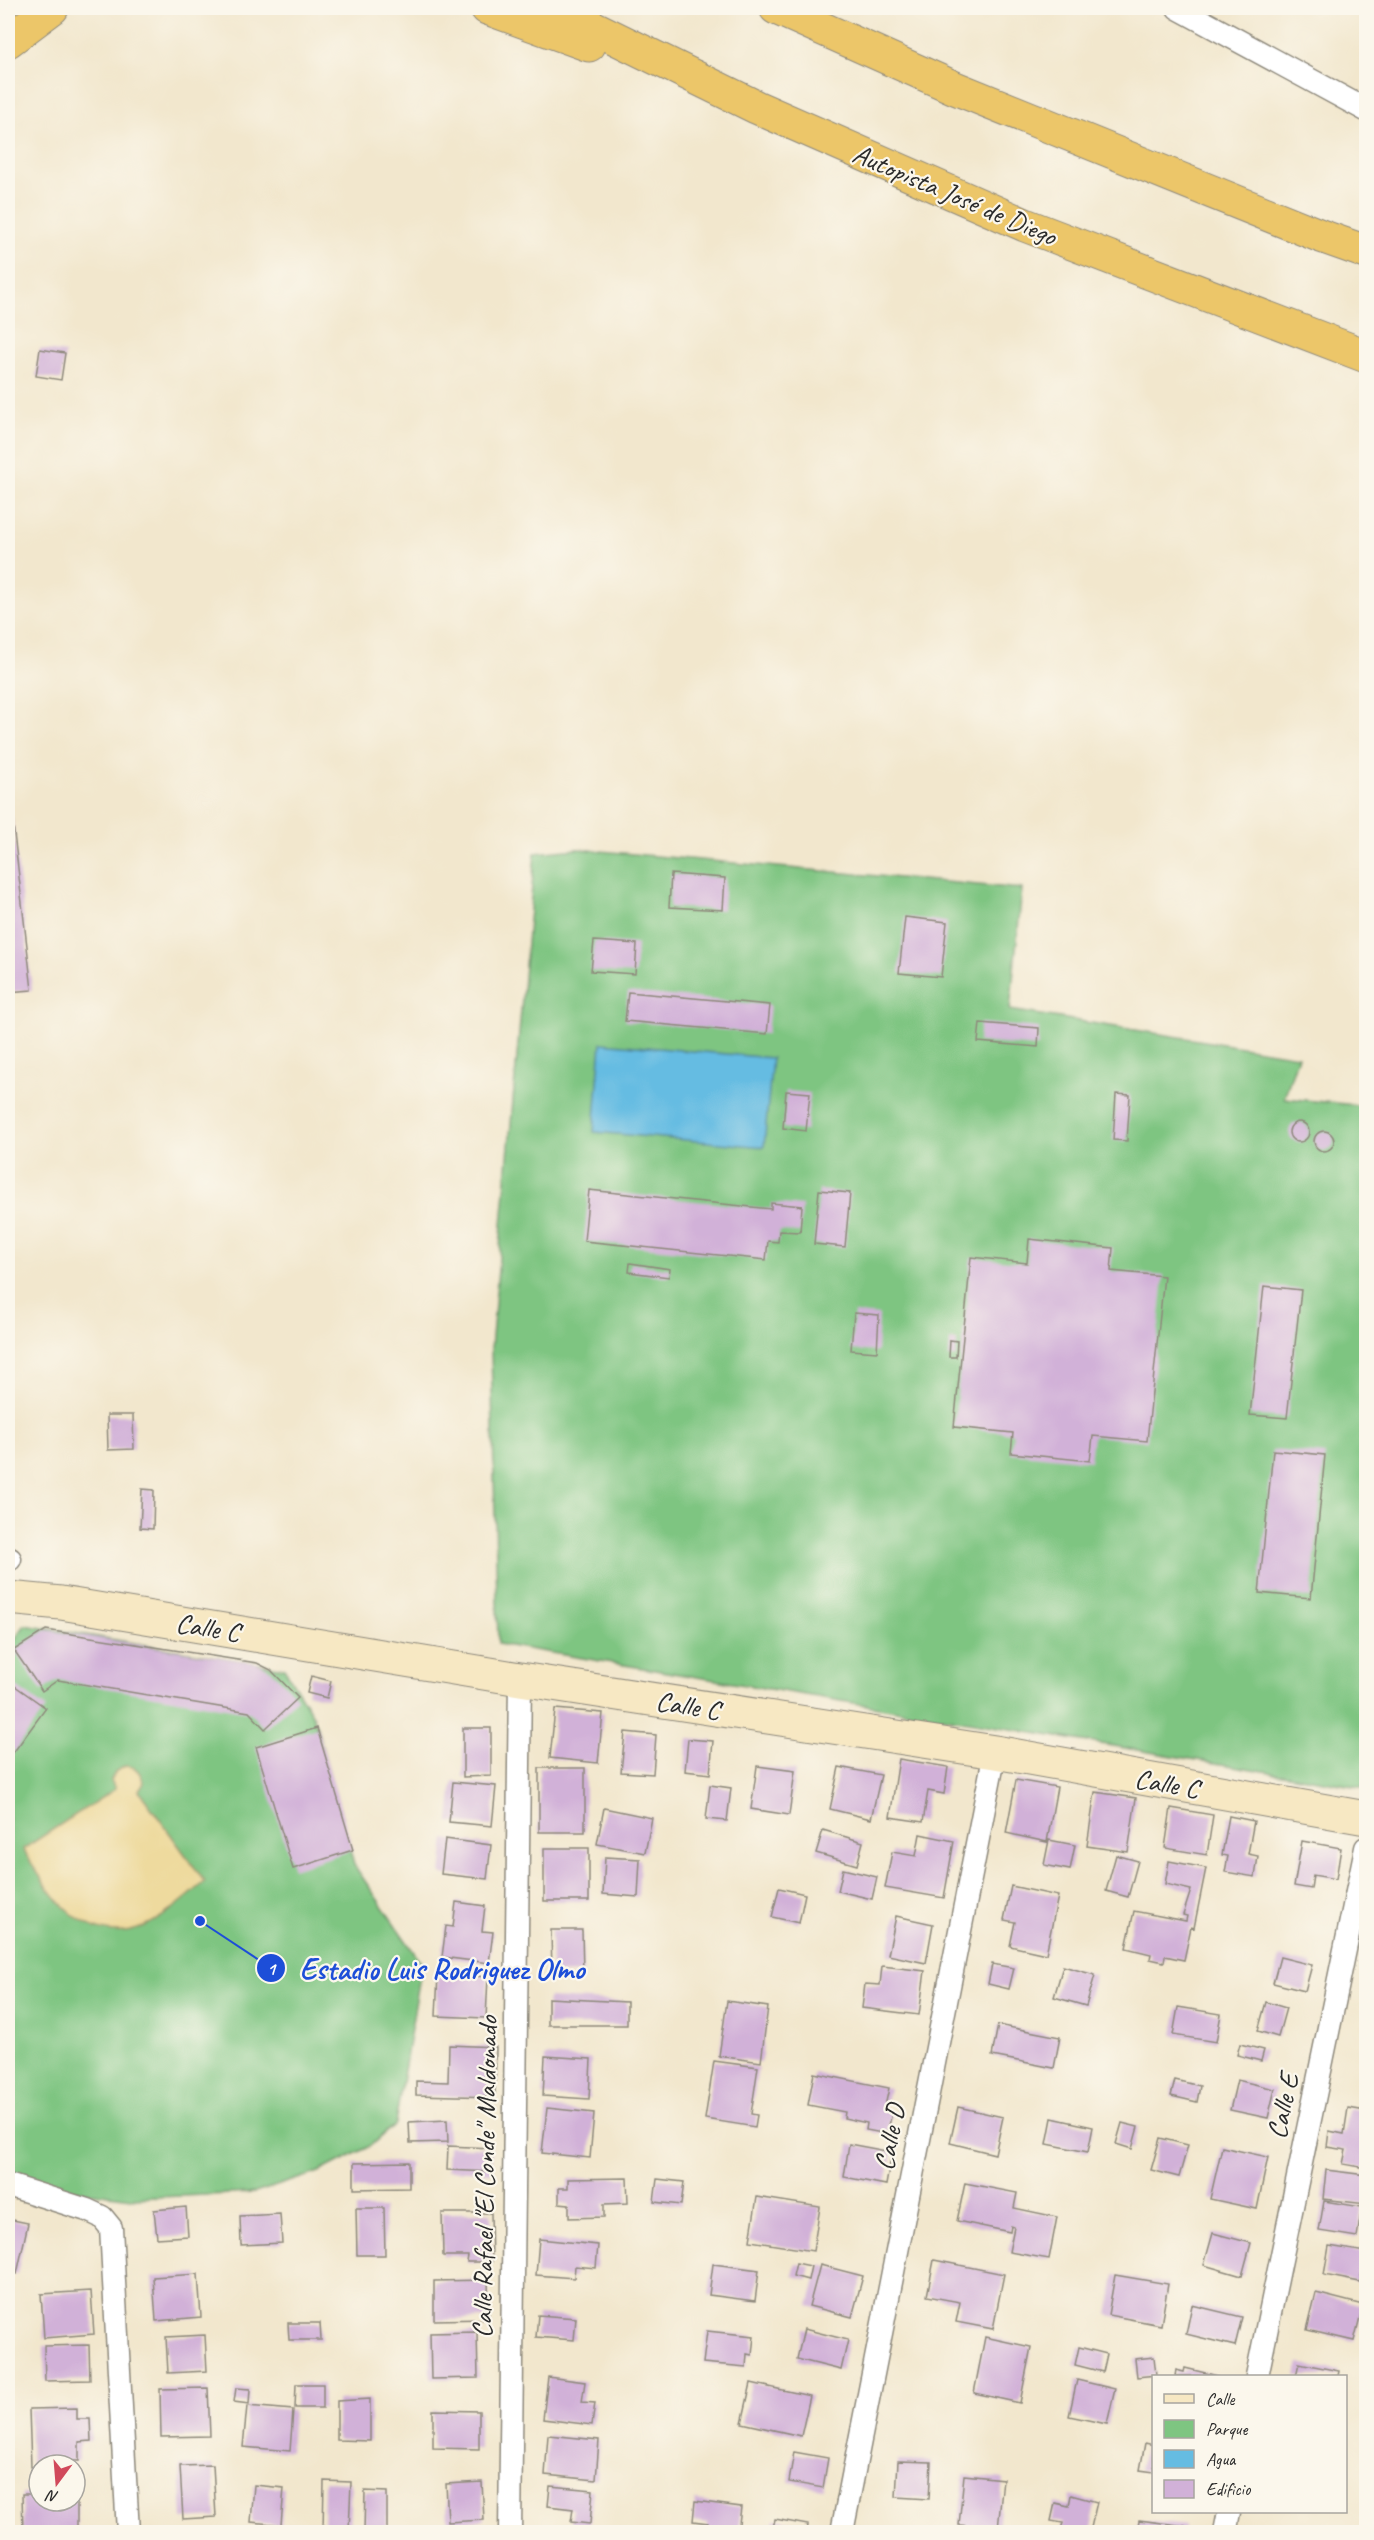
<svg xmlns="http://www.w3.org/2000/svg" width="1374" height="2540" font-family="Caveat,sans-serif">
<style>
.green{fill:#7ec581;stroke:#547856;stroke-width:1.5}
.sand{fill:#eeda9e;stroke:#8c8264;stroke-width:1.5}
.water{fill:#65bce2;stroke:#487486;stroke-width:1.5}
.building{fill:#d1b1d8}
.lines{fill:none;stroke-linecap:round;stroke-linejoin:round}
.street-casing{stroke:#8e897c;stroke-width:25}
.secondary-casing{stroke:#8e897c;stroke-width:35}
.highway-casing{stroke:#8e897c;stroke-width:35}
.street{stroke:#fff;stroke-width:22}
.secondary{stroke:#f7e8c3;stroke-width:33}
.highway{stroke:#ecc669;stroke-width:33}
.labels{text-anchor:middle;stroke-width:4.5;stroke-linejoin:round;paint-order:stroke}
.street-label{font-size:28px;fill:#2b2b2b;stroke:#fbf7ec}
.leader{fill:none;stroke:#1d4ed8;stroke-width:2}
.callout-dot{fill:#1d4ed8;stroke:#fbf7ec;stroke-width:2}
.mark-label{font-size:18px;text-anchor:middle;font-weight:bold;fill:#fff}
.callout-label{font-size:30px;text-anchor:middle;font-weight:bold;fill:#1d4ed8;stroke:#fbf7ec;stroke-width:4.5;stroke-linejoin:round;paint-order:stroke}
</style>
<rect width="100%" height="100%" fill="#fbf7ec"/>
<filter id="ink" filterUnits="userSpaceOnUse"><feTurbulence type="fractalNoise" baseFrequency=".0167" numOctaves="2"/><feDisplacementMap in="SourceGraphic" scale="12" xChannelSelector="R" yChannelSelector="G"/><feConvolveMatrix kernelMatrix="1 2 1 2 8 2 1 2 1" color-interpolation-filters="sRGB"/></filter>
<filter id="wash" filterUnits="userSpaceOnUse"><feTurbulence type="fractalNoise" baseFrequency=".008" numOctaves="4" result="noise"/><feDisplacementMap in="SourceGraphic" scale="24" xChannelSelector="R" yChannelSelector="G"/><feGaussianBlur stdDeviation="1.35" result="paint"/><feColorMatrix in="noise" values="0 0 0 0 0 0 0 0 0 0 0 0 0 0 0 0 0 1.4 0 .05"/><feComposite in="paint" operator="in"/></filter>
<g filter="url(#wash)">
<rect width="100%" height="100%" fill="#f2e7cd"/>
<path class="green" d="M578,849L1022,889L1010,1010L1298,1056L1284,1098L1366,1106V1788L498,1644L491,1348L535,853Z
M25,1625L284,1668L314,1717L354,1865L422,1964L395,2124L370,2146L319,2172L255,2193L132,2198L55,2188L8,2175V1648Z"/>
<path class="sand" d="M125,1766C137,1766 140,1772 144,1783L139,1791L205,1882C185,1899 152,1930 124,1932C74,1936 44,1884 23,1849L115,1789L111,1780L116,1771Z"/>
<path class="water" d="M601,1043L772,1058L764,1147L594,1132Z"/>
<g id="blocks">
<path class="building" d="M40,349L65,353L61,380L36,376Z
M8,816H12L32,990L8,992Z
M671,874L725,878L723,910L669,907Z
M905,917L947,922L941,977L899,973Z
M594,941L637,944L635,974L591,971Z
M628,992L770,1005L767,1034L625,1021Z
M980,1023L1039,1028L1038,1047L978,1042Z
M786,1091L810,1093L806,1131L783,1128Z
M1116,1094L1130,1095L1127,1141L1113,1140Z
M1289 1132a10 10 0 1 1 20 0a10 10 0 1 1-20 0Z
M1314 1141a10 10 0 1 1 20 0a10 10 0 1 1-20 0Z
M589,1190L771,1209V1203L802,1206L800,1232L779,1231L778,1242L768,1241L766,1260L584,1241Z
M819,1190L850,1193L845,1247L814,1244Z
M1029,1239L1113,1248L1111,1271L1164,1276L1147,1441L1093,1436L1090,1461L1011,1453L1013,1433L954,1427L971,1257L1027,1263Z
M630,1263L670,1269L669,1277L629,1272Z
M1264,1286L1301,1290L1287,1418L1250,1415Z
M854,1313L879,1315L877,1352L851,1350Z
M950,1340L957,1341L956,1357H949Z
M107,1415H133L134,1449L108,1450Z
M1273,1450L1325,1455L1311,1598L1259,1593Z
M142,1489L154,1490L153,1529L140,1528Z
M46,1630L257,1663L271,1670L298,1698L265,1729L249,1712L58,1680L42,1691L14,1650Z
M311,1676L331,1681L327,1698L307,1693Z
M8,1681L46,1708L8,1760Z
M555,1709L603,1713L598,1763L550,1758Z
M317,1728L353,1850L293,1869L256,1747Z
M463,1728H491V1776L463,1777Z
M625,1732L656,1735L653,1774L621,1772Z
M688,1739L713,1741L710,1774L685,1771Z
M899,1759L948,1767L944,1794L928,1791L923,1822L890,1817Z
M757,1766L795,1771L789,1815L751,1809Z
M839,1767L881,1775L871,1819L830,1809Z
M539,1768H585V1832H539Z
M1016,1780L1057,1787L1047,1842L1006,1833Z
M453,1782L496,1786L492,1826L449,1822Z
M710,1785L731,1788L727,1821L706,1819Z
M1095,1792L1136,1798L1128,1852L1087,1846Z
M604,1808L652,1818L645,1853L597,1844Z
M1171,1808L1213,1815L1207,1855L1165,1848Z
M1229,1816L1254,1821L1248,1854L1258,1856L1255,1877L1225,1872L1228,1856L1222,1855Z
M823,1830L863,1842L857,1865L816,1853Z
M920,1834L954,1841L944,1898L885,1888L892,1852L916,1856Z
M445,1839L491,1845L487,1879L441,1874Z
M1049,1840L1075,1845L1070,1870L1044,1865Z
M1302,1841L1341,1848L1336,1879L1313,1875L1311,1889L1294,1886Z
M544,1848H589V1901H544Z
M1116,1855L1138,1861L1128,1897L1106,1891Z
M605,1857L640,1859L638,1897L603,1894Z
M1169,1861L1206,1868L1194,1928L1191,1927L1184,1960L1165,1956L1164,1962L1150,1959L1151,1954L1126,1948L1134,1911L1186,1921L1187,1916L1183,1915L1191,1890L1165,1884Z
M843,1869L877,1877L872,1899L838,1891Z
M1011,1886L1058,1896L1046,1954L1010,1946L1015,1922L1004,1920Z
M779,1888L805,1894L799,1923L772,1917Z
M456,1902L485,1906L482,1931L493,1932L489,1963L442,1957L446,1926L453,1927Z
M896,1916L933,1924L926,1963L888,1955Z
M551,1930H582L583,1973L552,1974Z
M1280,1957L1312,1965L1305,1991L1273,1983Z
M992,1964L1014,1968L1009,1989L988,1984Z
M882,1966L925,1971L919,2015L862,2008L865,1984L880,1985Z
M1063,1966L1095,1975L1086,2006L1054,1997Z
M438,1974L488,1977L486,2018L436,2016Z
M548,1998L627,2002V2025H548Z
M727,2001L768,2007L761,2062L719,2056Z
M1266,2002L1286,2008L1278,2037L1258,2031Z
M1178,2007L1221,2014L1216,2042L1173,2035Z
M998,2025L1060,2037L1054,2068L992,2056Z
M1240,2044L1264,2050L1261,2061L1237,2055Z
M449,2045L496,2047L495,2097L416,2095V2081L448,2082Z
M545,2056L591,2059L589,2099L543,2096Z
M714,2061L758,2067L751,2114L757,2115L755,2127L705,2119Z
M814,2073L889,2088L884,2111L892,2113L887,2134L866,2130L867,2123L844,2118L845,2112L808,2105Z
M1175,2080L1200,2086L1197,2102L1171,2096Z
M1237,2080L1275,2089L1268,2118L1230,2110Z
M958,2107L1003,2117L995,2154L950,2143Z
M547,2108L594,2113L590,2158L542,2153Z
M1348,2108L1366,2111V2168L1343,2164L1346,2150L1327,2147L1329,2131L1344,2134Z
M1052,2118L1093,2127L1088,2152L1047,2144Z
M447,2120L448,2142L410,2143L409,2122Z
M1122,2123L1138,2127L1132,2149L1116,2144Z
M1160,2138L1188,2145L1179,2177L1151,2170Z
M849,2144L892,2152L886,2185L844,2177Z
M448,2146L492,2148L491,2172L447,2170Z
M1222,2147L1268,2157L1257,2209L1210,2199Z
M409,2162V2188L354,2189V2163Z
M1326,2170L1366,2175V2204L1323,2199Z
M627,2178L628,2203L604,2204V2217L569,2218V2204L559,2203V2188H568V2179Z
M657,2179L684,2182L681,2205L654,2202Z
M965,2183L1017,2193L1014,2208L1057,2217L1049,2259L1009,2252L1014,2227L1011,2226L1010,2232L957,2221Z
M757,2197L820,2207L813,2251L750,2241Z
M1324,2201L1362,2207L1357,2237L1319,2231Z
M186,2207L188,2236L157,2238L154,2210Z
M356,2208H384L385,2255H357Z
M442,2213H491L492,2262H467L468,2256H443Z
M280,2214L282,2243L241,2245L240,2216Z
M8,2219L28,2223L17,2274L8,2272Z
M1213,2233L1251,2243L1242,2276L1204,2265Z
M539,2239L598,2245L596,2268L575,2266L574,2278L536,2275Z
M1329,2246L1366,2252L1360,2282L1324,2275Z
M934,2260L1004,2274L993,2329L956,2322L960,2302L927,2296Z
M796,2263L811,2266L808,2280L793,2276Z
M713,2264L759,2270L755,2301L709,2295Z
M820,2265L863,2276L852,2317L809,2306Z
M198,2274L201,2317L156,2321L153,2277Z
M1115,2275L1168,2284L1161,2325L1108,2315Z
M488,2280L489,2319L434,2320V2281Z
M91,2291L94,2334L44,2338L41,2294Z
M1316,2293L1363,2305L1354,2341L1307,2330Z
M1192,2305L1242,2317L1235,2346L1186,2334Z
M538,2315L576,2318L574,2340L536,2337Z
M288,2323H320L321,2340H289Z
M804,2329L848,2340L841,2370L797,2359Z
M707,2331L754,2336L752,2355L747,2354L746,2367L703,2363Z
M477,2332L478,2378L431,2379L430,2333Z
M205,2335L207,2371L168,2373L166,2337Z
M985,2337L1031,2347L1020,2403L974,2393Z
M89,2345L90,2380L45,2381L44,2346Z
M1079,2347L1107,2354L1103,2372L1075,2365Z
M1154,2357L1156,2375L1137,2377L1135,2359Z
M1299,2363L1339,2371L1338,2376H1296Z
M1185,2368L1218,2376H1175L1176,2370L1184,2372Z
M548,2377L585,2382L582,2402L595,2403L592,2425L543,2419Z
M1077,2380L1115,2389L1107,2424L1069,2416Z
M751,2383L810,2396L801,2436L742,2423Z
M296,2384H323V2408H295Z
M208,2388L210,2436L161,2437L160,2389Z
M236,2388L250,2389L249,2404L234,2402Z
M370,2399V2441L337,2440V2401Z
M247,2406L293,2410L290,2451L243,2447Z
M77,2408V2419H90L91,2441L79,2442V2461H69L70,2465L31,2467L29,2409Z
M433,2410L479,2411V2449L433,2448Z
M548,2435L599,2440L596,2480L545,2475Z
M1145,2443L1154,2445V2472L1140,2470Z
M794,2452L828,2458L823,2488L789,2482Z
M898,2461L931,2462L929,2499L896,2497Z
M213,2465L216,2517L183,2519L180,2466Z
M964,2475L1003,2479L998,2529L959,2525Z
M324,2481L351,2482L349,2531H323Z
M482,2482L484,2520L448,2522L446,2484Z
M254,2485L284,2488L281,2525L251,2522Z
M550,2486L593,2490L590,2524L571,2522L573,2509L548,2506Z
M365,2491L387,2492V2532H364Z
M22,2494H39V2501H77V2532H23Z
M1071,2495L1097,2502L1090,2532H1060L1063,2523L1051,2521L1055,2503L1069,2506Z
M695,2501L741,2507L738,2532H707L708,2523L693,2521Z
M775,2519L808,2525L807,2532H772Z
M1139,2520L1185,2526L1184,2532H1137Z
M1273,2528L1293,2531V2532H1272Z"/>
</g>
</g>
<g filter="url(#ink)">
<use href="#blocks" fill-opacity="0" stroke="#8e897c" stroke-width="1.5"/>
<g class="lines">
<defs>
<path id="street" d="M1178,8L1366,110
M8,1558L10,1559
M8,2185L87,2210L102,2217L111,2228L128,2532
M1257,2376L1366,1848
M510,2532L520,1679
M842,2532L995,1752
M1225,2532L1229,2512"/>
<path id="secondary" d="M8,1598L61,1603L520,1679L995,1752L1366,1818"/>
<path id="highway" d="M487,8L589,45
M554,8L756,107L1025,225L1366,356
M776,8L955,88L1321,236L1366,252
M8,41L52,8"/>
</defs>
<use href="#street" class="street-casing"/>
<use href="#secondary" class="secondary-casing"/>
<use href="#highway" class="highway-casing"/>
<use href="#street" class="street"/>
<use href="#secondary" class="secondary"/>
<use href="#highway" class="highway"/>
</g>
</g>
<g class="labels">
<g class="street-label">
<text transform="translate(955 194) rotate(23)" y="10">Autopista José de Diego</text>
<text transform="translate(208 1627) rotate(9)" y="10">Calle C</text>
<text transform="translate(688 1705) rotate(9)" y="10">Calle C</text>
<text transform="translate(1167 1783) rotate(10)" y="10">Calle C</text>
<text transform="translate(1282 2106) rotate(-78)" y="10">Calle E</text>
<text transform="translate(889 2137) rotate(-79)" y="10">Calle D</text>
<text transform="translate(484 2177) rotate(-89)" y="10">Calle Rafael "El Conde" Maldonado</text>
</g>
</g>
<path class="leader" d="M200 1921L271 1968"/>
<g class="callout-dot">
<circle cx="200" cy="1921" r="6"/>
<circle cx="271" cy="1968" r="15"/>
</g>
<g class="mark-label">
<text x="271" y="1975">1</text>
</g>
<g class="callout-label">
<text x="442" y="1979">Estadio Luis Rodriguez Olmo</text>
</g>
<rect width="1374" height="2540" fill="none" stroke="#fbf7ec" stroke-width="30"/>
<rect x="1152" y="2375" width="195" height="138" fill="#fbf7ec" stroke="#a8a59f" stroke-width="1.5"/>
<rect x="1164" y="2394" width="30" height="9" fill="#f7e8c3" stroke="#a8a59f" stroke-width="1.5"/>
<text x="1206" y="2405" font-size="18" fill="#2b2b2b">Calle</text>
<rect x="1164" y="2420" width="30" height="18" fill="#7ec581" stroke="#a8a59f" stroke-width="1.5"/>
<text x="1206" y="2435" font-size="18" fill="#2b2b2b">Parque</text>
<rect x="1164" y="2450" width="30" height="18" fill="#65bce2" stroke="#a8a59f" stroke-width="1.5"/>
<text x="1206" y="2465" font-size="18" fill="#2b2b2b">Agua</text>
<rect x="1164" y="2480" width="30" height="18" fill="#d1b1d8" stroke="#a8a59f" stroke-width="1.5"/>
<text x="1206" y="2495" font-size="18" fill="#2b2b2b">Edificio</text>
<g transform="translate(57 2483) rotate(196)"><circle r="28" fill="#fbf7ec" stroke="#a8a59f" stroke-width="1.5"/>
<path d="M0-4.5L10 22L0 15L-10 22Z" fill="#d1495b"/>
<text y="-9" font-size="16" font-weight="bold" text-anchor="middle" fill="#2b2b2b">N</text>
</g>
</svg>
